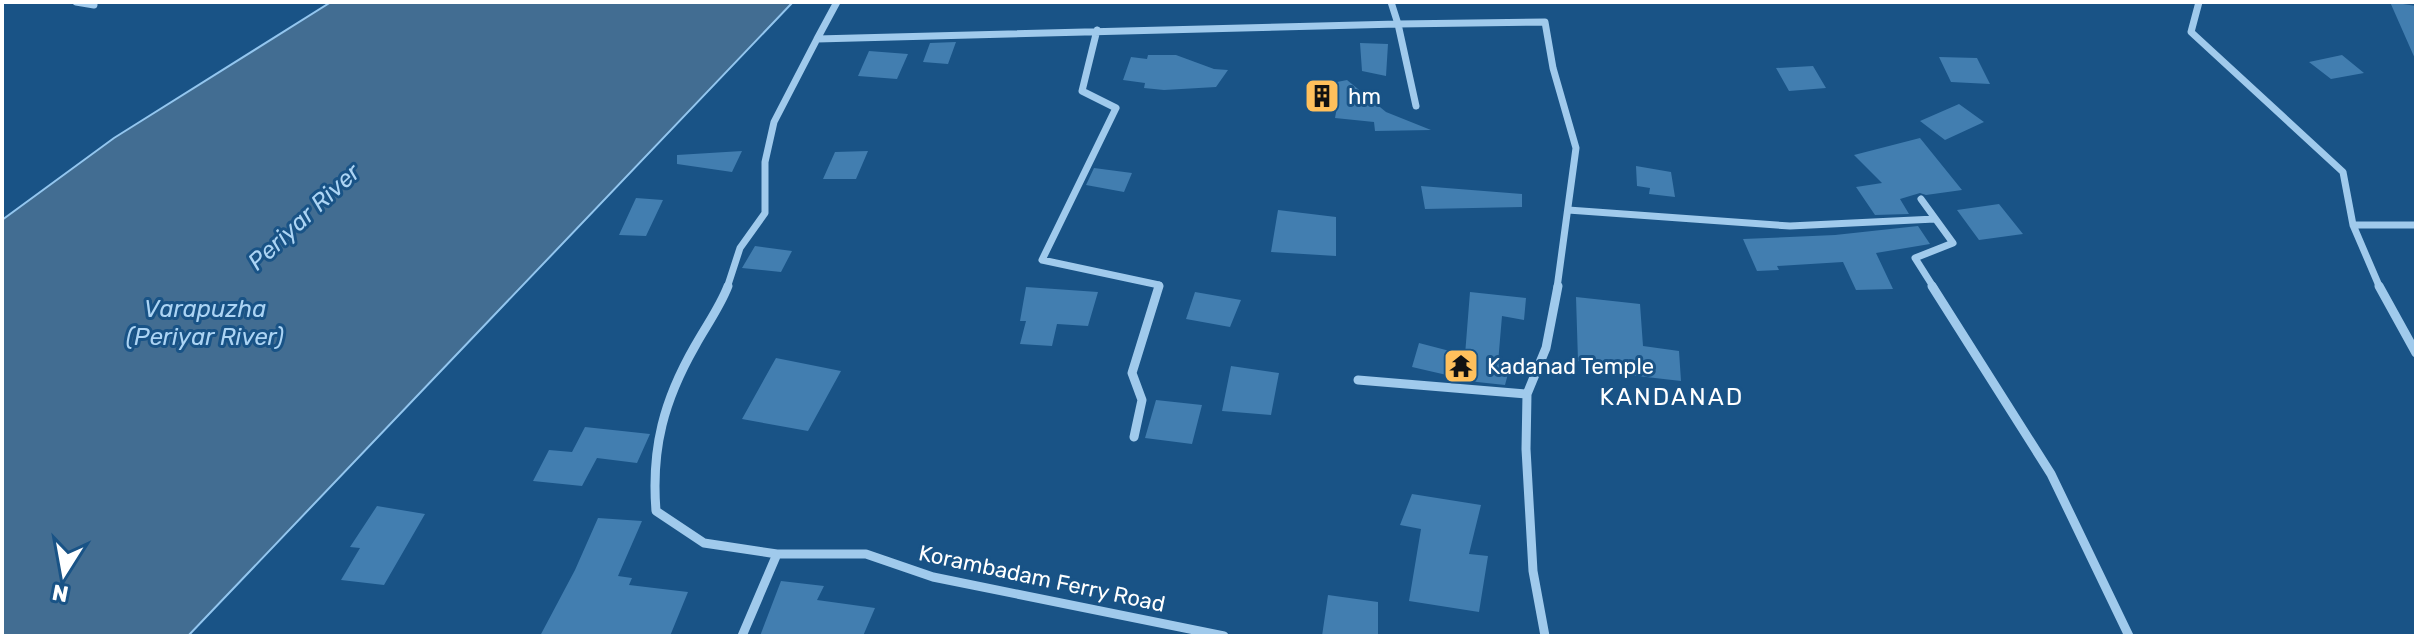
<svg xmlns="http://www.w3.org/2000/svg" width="2418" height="638" font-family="Rubik,sans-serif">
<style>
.water{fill:#426d92;stroke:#93c6ef;stroke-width:2}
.building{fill:#427eb0}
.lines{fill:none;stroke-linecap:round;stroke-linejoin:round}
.minor-far1{stroke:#a0caec;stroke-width:7}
.minor{stroke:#a0caec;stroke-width:9}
.labels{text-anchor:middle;stroke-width:6;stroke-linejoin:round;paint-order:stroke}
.poi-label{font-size:22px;fill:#fff;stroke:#195386;text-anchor:start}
.street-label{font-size:22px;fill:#fff;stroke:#195386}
.water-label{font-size:24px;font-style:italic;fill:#acd4f4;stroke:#195386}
.neighbourhood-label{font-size:24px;letter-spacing:2px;fill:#fff;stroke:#195386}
</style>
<rect width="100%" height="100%" fill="#195386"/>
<path class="water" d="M331,2H793L188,636H2V220L114,138Z"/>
<path class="building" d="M2390,2L2416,6V61Z
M956,42L948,64L923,62L930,43Z
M1360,43L1388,44L1386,76L1362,71Z
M869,51L908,54L897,79L858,76Z
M1148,55H1176L1214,69L1228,70L1216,87L1164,90L1144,88L1145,83L1123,80L1131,57L1147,59Z
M2342,55L2364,73L2331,79L2309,62Z
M1939,57L1977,58L1990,84L1951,82Z
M1813,66L1826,88L1789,91L1776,68Z
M1347,80L1386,112L1431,130L1375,131L1374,122L1335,118L1337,107L1312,104L1317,86Z
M1959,104L1984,122L1945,140L1920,121Z
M1920,138L1962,190L1926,195L1920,193L1900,199L1909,214L1875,215L1856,187L1882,183L1854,155Z
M742,151L732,172L677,164V155Z
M868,151L856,179H823L835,152Z
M1636,166L1671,172L1675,197L1649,194L1650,188L1637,186Z
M1094,168L1132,173L1124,192L1086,185Z
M1421,186L1522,194V207L1425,209Z
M636,198L663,200L646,236L619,235Z
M1999,204L2023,234L1979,240L1957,210Z
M1278,210L1336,217V256L1271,252Z
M1918,226L1930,244L1876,253L1893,289L1856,290L1843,262L1777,266L1779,270L1757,271L1743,239L1835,235Z
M755,246L792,251L781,272L742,268Z
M1026,287L1098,292L1088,326L1057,324L1052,346L1020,344L1026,321H1020Z
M1195,292L1241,300L1230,327L1186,319Z
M1470,292L1526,298L1524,320L1502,316L1498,363L1510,366L1505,385L1477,382L1412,367L1419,343L1465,355Z
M1576,297L1640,304L1643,346L1679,351L1681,381L1594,371V364L1578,361Z
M776,358L841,371L808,431L742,419Z
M1231,366L1279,373L1271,415L1222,411Z
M1156,400L1202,405L1192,444L1145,438Z
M585,427L650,434L637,463L597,458L582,486L533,481L549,450L572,452Z
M1412,494L1481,505L1469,554L1488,556L1479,612L1409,601L1421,529L1400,525Z
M377,506L425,514L384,585L341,580L360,548L350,547Z
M598,518L642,521L618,576L632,578L629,585L688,592L670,636H540L575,570Z
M781,581L824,586L817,600L875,608L863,636H760Z
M1328,595L1378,602V636H1322Z"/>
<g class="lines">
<path class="minor-far1" d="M76,2L94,5
M837,2L817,39L1398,24L1416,106
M1391,2L1398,24L1545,22L1553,68L1576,148L1557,288
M2199,2L2191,32L2343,172L2353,225L2380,288
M1097,30L1082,91L1116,108L1042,260L1159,285L1158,288
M1921,199L1953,243L1915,258L1934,288
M1568,210L1790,226L1935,219
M2353,225H2416
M727,288L740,248L765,213V162L774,122L817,39"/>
<path class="minor" d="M728,286C720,307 706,326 695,346C664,400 651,448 656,511L704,543L777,554H866L933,577L1224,636
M1932,286L2051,474L2129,636
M2379,286L2416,353
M1358,380L1527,394
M1134,437L1142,400L1132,373L1159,286
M742,636L777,554
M1545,636L1533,571L1526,449L1527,394L1546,348L1558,286"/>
</g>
<defs>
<symbol id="building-square" viewBox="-11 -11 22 22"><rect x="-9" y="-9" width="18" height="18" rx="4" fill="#ffc05c" stroke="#195386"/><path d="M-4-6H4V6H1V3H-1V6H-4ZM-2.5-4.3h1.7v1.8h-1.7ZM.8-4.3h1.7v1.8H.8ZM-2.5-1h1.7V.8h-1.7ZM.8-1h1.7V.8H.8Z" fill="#111"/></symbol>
<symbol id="temple-square" viewBox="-11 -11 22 22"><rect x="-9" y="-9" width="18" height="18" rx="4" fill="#ffc05c" stroke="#195386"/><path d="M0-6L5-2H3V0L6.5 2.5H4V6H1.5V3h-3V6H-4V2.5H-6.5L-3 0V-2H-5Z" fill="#111"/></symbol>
</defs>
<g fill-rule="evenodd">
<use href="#building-square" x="1302" y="76" width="40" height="40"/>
<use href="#temple-square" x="1441" y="346" width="40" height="40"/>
</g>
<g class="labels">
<g class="poi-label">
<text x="1348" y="104">hm</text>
<text x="1487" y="374">Kadanad Temple</text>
</g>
<g class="street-label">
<text transform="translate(1042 578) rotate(12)" y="8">Korambadam Ferry Road</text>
</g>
<g class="water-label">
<text transform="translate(304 217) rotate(-43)" y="8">Periyar River</text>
<text x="205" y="317">Varapuzha<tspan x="205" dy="28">(Periyar River)</tspan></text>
</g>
<g class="neighbourhood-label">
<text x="1672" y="405">KANDANAD</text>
</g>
</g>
<rect width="2418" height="638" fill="none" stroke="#ffffff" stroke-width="8"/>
<g transform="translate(64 574) rotate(191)" stroke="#195386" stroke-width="6" paint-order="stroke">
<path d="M0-6L14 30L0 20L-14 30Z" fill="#ffffff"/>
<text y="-12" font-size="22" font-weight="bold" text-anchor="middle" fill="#ffffff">N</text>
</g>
</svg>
